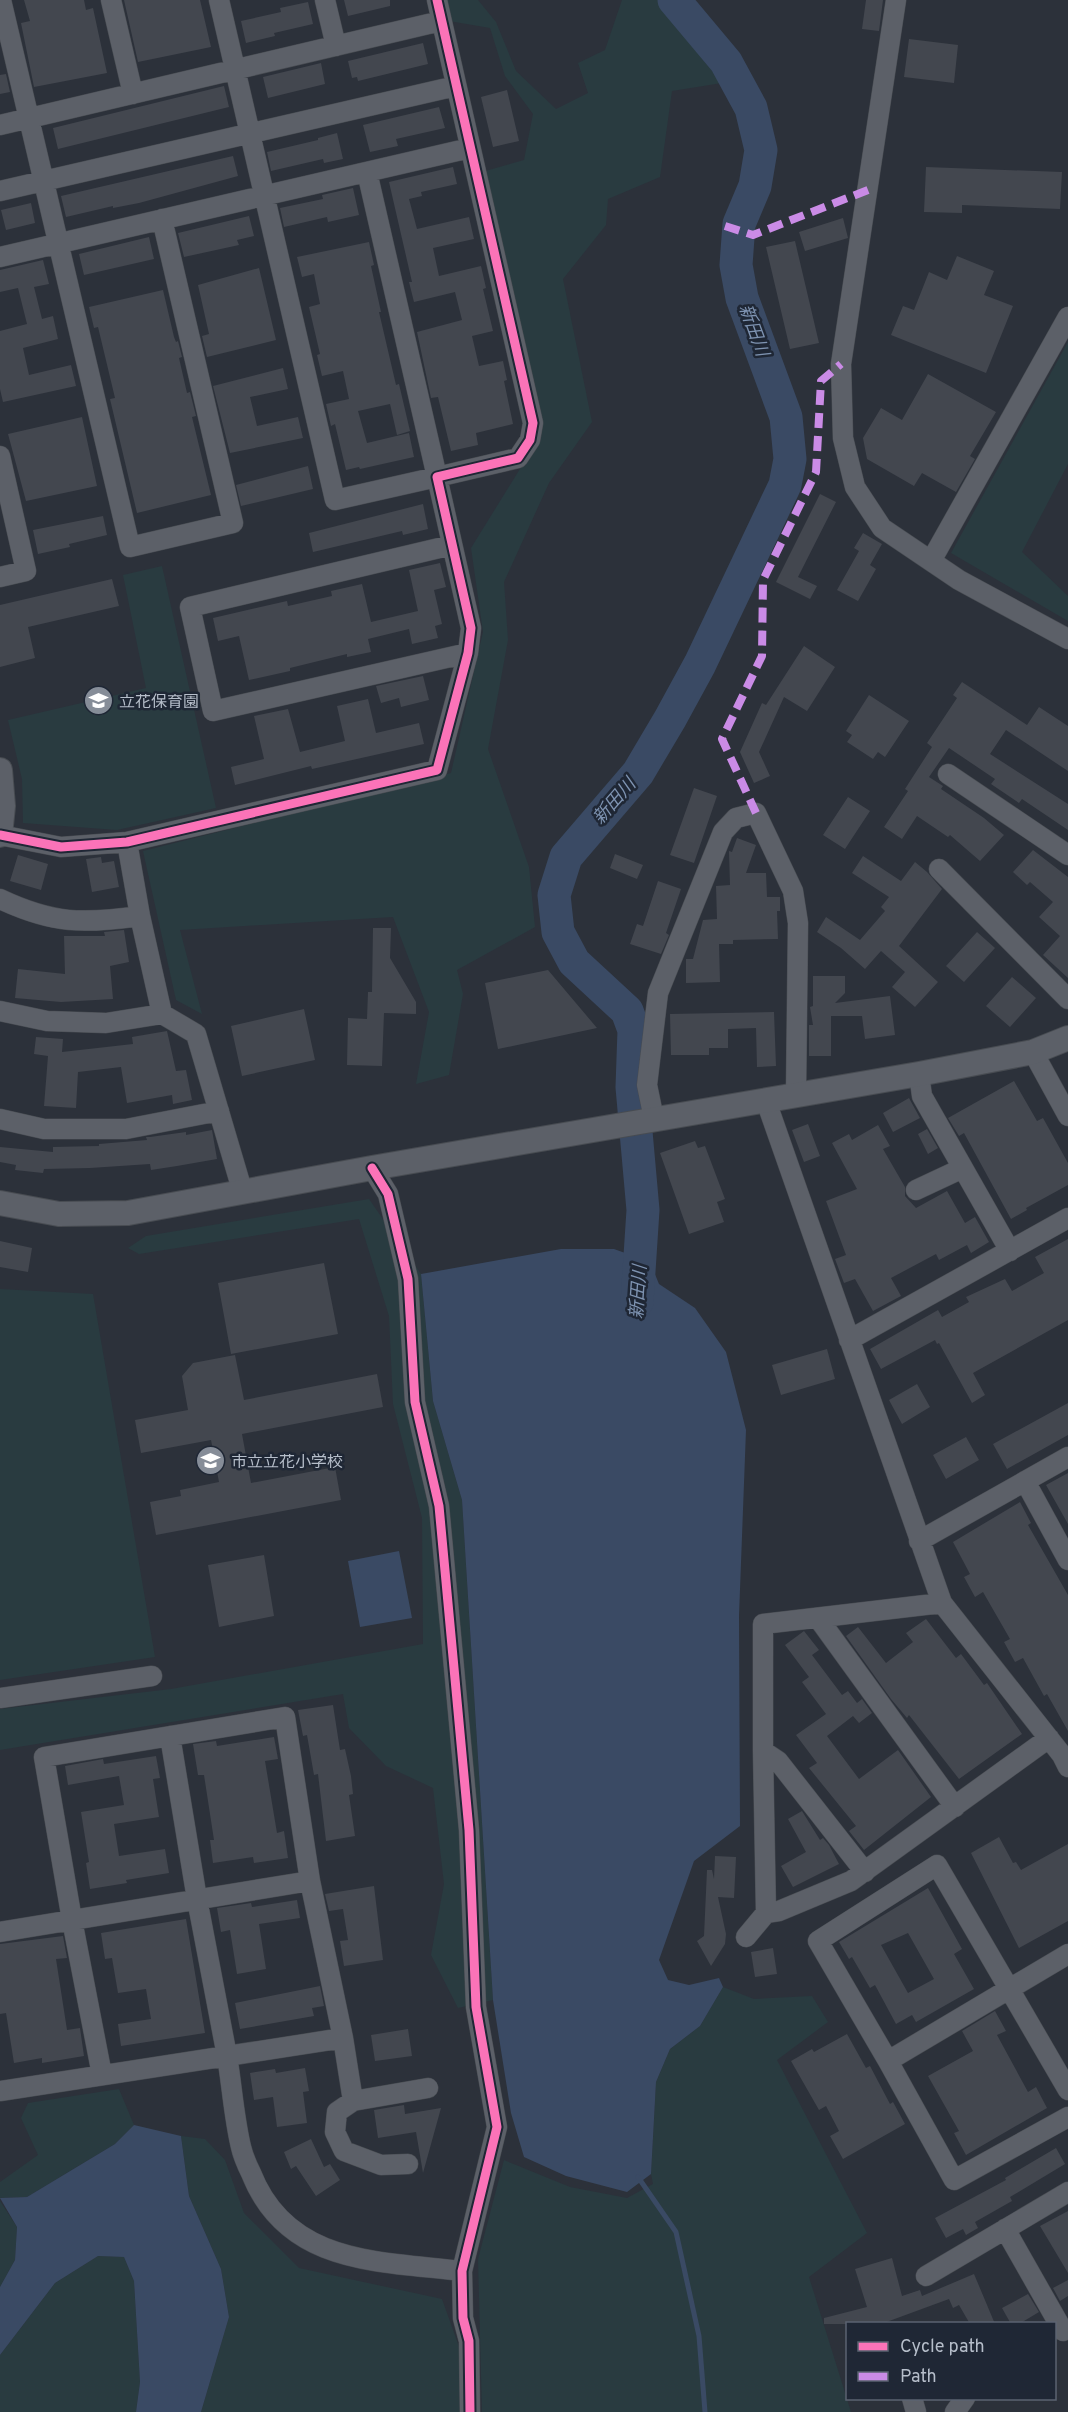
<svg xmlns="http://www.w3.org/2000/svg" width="1068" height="2412" font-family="Overpass,'Noto Sans JP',sans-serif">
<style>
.green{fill:#293b40}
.water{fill:#3a4a64}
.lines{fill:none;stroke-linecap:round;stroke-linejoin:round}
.stream{stroke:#3a4a64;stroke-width:5}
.river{stroke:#3a4a64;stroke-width:33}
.building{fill:#43474f;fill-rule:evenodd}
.minor-casing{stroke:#484c52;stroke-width:21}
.tertiary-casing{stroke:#484c52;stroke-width:26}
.minor{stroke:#5c6068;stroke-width:20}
.tertiary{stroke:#5c6068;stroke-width:24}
.quiet{stroke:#ca8be6;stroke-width:8;stroke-dasharray:15 8;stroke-linecap:butt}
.cycleway-casing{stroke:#1f2735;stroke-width:13}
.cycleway{stroke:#fb73b8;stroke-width:9}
.labels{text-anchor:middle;stroke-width:5;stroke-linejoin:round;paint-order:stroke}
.poi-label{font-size:16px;fill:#b6beca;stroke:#1f2735;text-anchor:start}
.water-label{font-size:18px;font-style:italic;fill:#7e93b1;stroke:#1f2735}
</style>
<rect width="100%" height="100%" fill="#2c313a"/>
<path class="green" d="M444,0H478L496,22L516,71L556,109L588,93L578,63L605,50L622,0H660L667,15L722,83L672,91L660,177L608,199L606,225L563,279L592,422L549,483L504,582L508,640L488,749L529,867L535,927L457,970L463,994L449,1075L416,1084L429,1012L393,917L180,930L202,1014L176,1000L143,851L451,773L483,632L471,548L523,464L542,426L482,172L524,160L533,114L505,76L490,28L449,21Z
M1068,342V464L1022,552L1068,596V621L951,553Z
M162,566L216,808L117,830L23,823L22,779L8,720L146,688L123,575Z
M369,1199L421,1274L433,1401L462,1500L493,2000L458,2008L431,1955L444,1884L433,1788L386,1766L349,1728L343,1694L0,1750V1709L171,1689L423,1644L422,1518L393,1404L389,1316L359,1219L139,1254L128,1248L146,1236Z
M0,1289L93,1294L155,1657L0,1680Z
M723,1987L754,1999L812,1996L828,2022L777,2060L867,2233L809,2277L851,2412H482L478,2259L504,2160L570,2187L627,2198L653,2184L651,2174L656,2082L670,2049L700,2026Z
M119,2089L134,2125L115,2144L27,2197L0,2198V2182L38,2155L21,2118L28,2103Z
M181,2136L205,2139L225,2160L244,2213L299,2268L442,2299L463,2358L462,2412H201L229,2317L221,2269L189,2196Z
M0,2201L17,2227L15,2260L0,2287Z
M98,2256L124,2257L134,2281L140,2382L136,2412H0V2355L55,2283Z"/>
<path class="water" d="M561,1249H614L650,1262L659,1284L695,1308L726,1352L746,1430L739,1616L740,1826L694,1861L659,1960L668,1980L689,1985L719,1978L723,1987L700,2026L670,2049L656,2082L651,2174L627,2192L566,2176L524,2157L511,2113L493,2000L462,1500L433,1401L421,1274Z
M399,1551L412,1618L360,1627L348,1561Z
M134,2125L181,2136L189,2196L221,2269L229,2317L201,2412H136L140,2382L134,2281L124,2257L98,2256L55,2283L0,2355V2287L15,2260L17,2227L0,2198L27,2197L115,2144Z"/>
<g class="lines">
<path class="stream" d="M638,2177L676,2232L699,2336L705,2412"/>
<path class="river" d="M637,1302L643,1210L632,1087L634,1030L627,1011L574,962L558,932L554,895L566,857L638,773L670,719L700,664L785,485L790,459L786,417L742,298L736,265L739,224L755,186L761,150L751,108L726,62L674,0"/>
</g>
<path class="building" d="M24,0H84L86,10L93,8L107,73L34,87L21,23L30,21Z
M124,0H200L211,47L138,62Z
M344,0H390V6L348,16Z
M866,0H883L879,31L862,29Z
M308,2L313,24L274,33L275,36L246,43L241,21L281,12L280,8Z
M909,39L958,45L954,83L904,77Z
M423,43L428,64L358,81L357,77L352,78L348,61Z
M321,63L325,84L268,98L263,77Z
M6,74L10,92L0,94V75Z
M224,86L229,107L58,149L53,128Z
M507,90L519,141L493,147L481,97Z
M439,107L445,128L396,139L398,146L370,152L363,125Z
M337,133L343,159L324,163L323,159L271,171L267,152L318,140V138Z
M233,156L238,176L139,203L113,208V206L66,217L61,196Z
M453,167L457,184L421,192L422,196L409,199L417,229L469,217L474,239L433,248L439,276L481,266L486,288L483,289L493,331L472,336L479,366L503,361L507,380L504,381L513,424L476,433L478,445L451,451L438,397L431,398L417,332L462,320L455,292L414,302L409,282H412L389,182Z
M926,167L1062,172L1060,209L962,205V213L924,212Z
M353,188L359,215L328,222L327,217L284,227L280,208L323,199L322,195Z
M31,203L35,223L6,230L1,210Z
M249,216L254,236L237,240L239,245L184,257L178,233Z
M843,218L848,238L805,251L799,232Z
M149,237L154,259L84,275L79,254Z
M795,241L819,343L790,349L766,247Z
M369,242L374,265L371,266L381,312H379L396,385L399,384L410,431L397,435L390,404L358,411L367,443L409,433L414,457L360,469L359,467L346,470L335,424L331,426L326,404L349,399L343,371L322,376L317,355L320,354L309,307L320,304L314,274L302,277L297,257Z
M957,256L994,271L984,295L1013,306L986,373L891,335L903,306L914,310L929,272L947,280Z
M43,260L49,284L34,287L42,319L53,316L58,339L23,348L29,375L71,365L76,386L3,402L0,389V331L27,324L18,288L0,292V270Z
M259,268L276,340L207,357L202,336L209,334L198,285Z
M163,290L174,337L176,342L178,341L182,357L179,358L187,393L190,392L196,416L192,417L211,495L137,513L110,399L115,398L98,327L94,328L89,307Z
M283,368L288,389L250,397L257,426L298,417L303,438L230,453L213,386Z
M928,374L996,412L970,456L975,459L956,492L922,473L914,486L867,459L863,438L881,408L902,420Z
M82,417L97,486L26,501L8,434Z
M308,466L313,489L241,506L236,485Z
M820,494L836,502L798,577L817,586L810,599L776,582Z
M423,504L428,529L403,535L402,531L313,552L309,533Z
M103,516L107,535L69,544L70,547L38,554L33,530Z
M863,533L882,544L870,565L876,569L858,601L837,590L859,551L854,548Z
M440,563L446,587L434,590L442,624L435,626L438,638L412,644L409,629L368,639L371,652L347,657V654L290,668V671L249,680L239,636L218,641L213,618L287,601L288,606L332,596L331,591L362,584L371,622L418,611L409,570Z
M112,579L119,606L28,627L35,658L0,667V605Z
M804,646L835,667L807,711L784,697L759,752L770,776L754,783L740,752L762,703L766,705Z
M423,676L429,700L401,707L399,698L381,703L376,686Z
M962,682L1027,725L1039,707L1068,726V771L1006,730L990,754L1068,804V830L1022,799L1019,803L991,784L995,779L949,748L929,777L943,786L941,789L984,818L1004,835L980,861L950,835L948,837L917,816L902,839L884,827L908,791L905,789L932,747L927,743L957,698L953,695Z
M869,695L909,721L885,757L878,752L873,759L847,742L852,735L846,731Z
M368,699L376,733L419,723L424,744L312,769L311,766L235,785L231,767L264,759L254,716L288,709L300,752L345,741L337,706Z
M694,788L717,796L694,863L670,855Z
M848,797L870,811L845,849L823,835Z
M737,838L756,845L746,873H766L767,897H780V911H777L778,939L733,940V944H719L720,982L686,983V959H693L703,920L717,919L716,886L730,885L729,851L732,852Z
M1033,850L1068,877V978L1043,955L1060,936L1039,917L1053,902L1030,882L1027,885L1013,872Z
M615,854L643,865L637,879L610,868Z
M18,855L48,864L41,890L10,881Z
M863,856L901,881L915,862L927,872L942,889L899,946L938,982L915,1007L892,987L905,972L881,951L865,969L841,948L817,932L826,917L860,940L885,911L881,907L889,897L852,873Z
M101,857L102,863L114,861L119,887L92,892L86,859Z
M658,881L681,889L666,933L669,935L661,954L630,944L637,924L643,926Z
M373,928H391L390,958L416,1002V1014L384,1013L382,1066L347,1065L348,1018L367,1019L368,992H372Z
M124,930L129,962L110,966L113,999L61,1002L15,998L18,969L65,974L64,936H105L104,932Z
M977,932L995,948L964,982L946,966Z
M548,970L597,1028L498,1049L485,983Z
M813,976H845V993L835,1003L890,996L895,1035L865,1039L862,1016H831V1056H809V1025H813L810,1007L813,1006Z
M1012,977L1036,998L1010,1027L986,1006Z
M304,1009L315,1060L242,1076L231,1026Z
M774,1012L776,1066L757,1067L756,1028L728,1029V1048H709V1055H671L670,1014Z
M167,1031L176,1071L186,1070L192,1100L173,1104L172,1095L127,1103L121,1067L78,1072L76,1108L44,1106L48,1056L34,1054L36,1037L63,1039L62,1052L133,1044L132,1037Z
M1014,1081L1037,1121L1043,1118L1068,1163V1185L1026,1208L1027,1210L1011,1219L964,1133L959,1136L948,1118Z
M909,1098L920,1118L893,1132L883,1113Z
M808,1124L820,1156L804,1162L792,1130Z
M878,1125L890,1146L883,1149L905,1187V1196L916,1208L947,1191L965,1223L975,1217L989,1242L971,1253L967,1245L939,1260L936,1254L891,1278L901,1296L873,1311L855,1279L844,1283L835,1259L846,1255L826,1201L857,1189L832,1143L849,1134L852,1140Z
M927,1129L938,1148L928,1154L918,1134Z
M212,1130L217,1159L177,1166L151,1170L150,1164L90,1168L44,1169L43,1173L15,1170L16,1165L0,1162V1147L53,1152V1147L99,1146V1144L147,1140L146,1137H150L186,1132V1135Z
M695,1141L698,1148L705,1146L725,1199L717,1202L724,1222L689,1234L660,1153Z
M1068,1239V1320L973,1373L985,1395L972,1403L939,1343L937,1344L935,1340L881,1369L870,1349L938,1310L942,1317L969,1302L966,1297L1005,1279L1012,1291L1044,1273L1035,1257Z
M0,1241L32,1248L28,1272L0,1267Z
M324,1263L338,1334L231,1354L218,1283Z
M827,1349L835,1379L781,1395L772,1365Z
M235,1355L244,1400L377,1374L383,1407L242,1434L251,1483L335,1467L341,1500L156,1535L150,1502L181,1496L180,1490L219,1482L211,1440L141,1453L135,1420L188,1410L182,1376L193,1363Z
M917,1384L930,1407L902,1424L889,1400Z
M1068,1403V1435L1007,1469L993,1444Z
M966,1437L979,1460L946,1479L933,1455Z
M1068,1473V1524L1046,1485Z
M1020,1502L1031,1523L1028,1525L1068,1595V1731L1047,1694L1044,1696L1023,1658L1015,1662L1004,1642L1010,1639L983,1592L975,1597L964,1577L970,1574L953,1542Z
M264,1555L274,1616L219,1627L208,1565Z
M926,1619L956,1658L961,1654L984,1685L987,1683L1022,1734L959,1779L909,1715L907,1718L891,1699L846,1636L858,1627L886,1663L913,1642L906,1633Z
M804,1631L819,1650L812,1655L842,1695L848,1691L857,1703L862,1699L872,1713L859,1723L853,1716L827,1736L859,1779L898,1750L931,1797L864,1850L849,1831L856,1826L809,1768L817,1763L796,1735L826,1714L802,1682L809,1677L785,1645Z
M333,1705L340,1750L345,1749L351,1776L353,1794L349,1795L355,1836L326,1841L318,1774L314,1775L307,1735L303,1736L298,1710Z
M274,1737L278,1759L265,1761L277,1833L284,1831L288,1858L254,1863L253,1857L213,1863L210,1840H214L204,1775H198L193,1744L216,1741L217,1746Z
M156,1756L160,1778L153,1779L159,1817L114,1824L119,1856L165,1849L169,1873L126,1880L127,1883L90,1889L86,1863L89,1862L81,1812L124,1805L119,1776L68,1785L65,1766L103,1759L104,1764Z
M802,1811L820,1840L823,1838L829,1845L839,1864L793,1887L781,1866L806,1852L788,1819Z
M999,1837L1013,1863L1016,1862L1021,1870L1068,1844V1921L1019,1948L971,1853Z
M715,1856L736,1857L734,1898L718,1897L726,1934L725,1944L711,1966L697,1941L704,1936L707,1870H712L714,1879Z
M374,1886L383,1960L344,1966L340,1941L348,1940L343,1909L329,1911L325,1894Z
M928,1888L962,1949L954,1954L974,1989L916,2022L912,2015L896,2024L875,1985L870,1988L852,1957L849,1959L839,1942ZM908,1933L934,1979L908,1993L881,1945Z
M297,1900L300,1918L259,1924L266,1969L237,1974L230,1930L221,1932L217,1908L251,1903L252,1907Z
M186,1919L205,2033L121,2046L118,2024L151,2019L146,1989L118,1993L112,1958L105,1959L101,1933Z
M63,1936L67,1958L56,1959L67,2030L80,2028L84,2056L42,2063V2058L14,2063L6,2013L0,2014V1944Z
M773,1948L777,1974L755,1977L751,1952Z
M320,1986L324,2006L312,2008L314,2016L240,2029L235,2003Z
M995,2011L1006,2031L997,2035L1028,2092L1036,2087L1047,2108L966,2155L954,2133L959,2131L928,2076L973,2051L962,2031Z
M408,2029L412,2056L375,2061L371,2035Z
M847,2034L866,2068L870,2066L890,2104L893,2102L905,2124L843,2159L830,2136L839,2131L826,2106L819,2110L791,2061L812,2049L814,2052Z
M305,2068L309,2091L303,2092L307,2123L277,2127L273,2097L254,2100L250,2073L275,2069L276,2073Z
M404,2105L405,2114L441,2108L423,2173L416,2132L378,2138L374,2110Z
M311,2139L324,2167L330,2164L340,2180L316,2196L296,2166L291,2169L284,2152Z
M1056,2148L1065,2164L1010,2197L1012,2201L975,2222L978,2228L966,2235L963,2229L946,2238L935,2218L1006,2180L1005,2178Z
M1068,2211V2273L1040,2226Z
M892,2258L902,2296L920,2290L922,2296L974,2274L995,2324H970L959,2305L953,2308L949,2299L881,2324H824V2318L867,2307L855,2269Z
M1068,2280V2296L1060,2301L1053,2288Z
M1028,2294L1039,2312L1019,2324H1011L1002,2308Z"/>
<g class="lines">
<defs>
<path id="minor" d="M1,0L130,547L233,523L162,219
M111,0L133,94
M219,0L335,500L437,477L367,172
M325,0L336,46
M896,0L841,364L843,438L855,487L882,528L959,580L1068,639
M0,125L441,21
M0,191L456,86
M0,257L470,148
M0,456L26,571L0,577
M452,545L190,607L213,711L468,653
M931,561L1068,317
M948,774L1068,855
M0,835L61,847L127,842L437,770L468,653L471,628L437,477L518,458L530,440L533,423L437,0
M127,842L140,916L162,1014
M939,869L1068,999
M0,899C53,924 83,924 140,916
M0,1011L47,1021L106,1023L162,1014L196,1034L243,1193
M1033,1052L1068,1116
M919,1074L922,1096L1010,1251
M766,1101L942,1603L1062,1755L1068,1767
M0,1119L44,1129H126L219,1111
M654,1119L647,1085L658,993L723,832L736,818L756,813L793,891L798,923L796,1094
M372,1168L388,1194L408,1279L415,1402L439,1506L469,1830L476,2007L497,2127L462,2271L463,2318L469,2341L470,2412
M916,1190L963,1168
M849,1340L1068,1218
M1025,1481L1068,1560
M919,1541L1068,1457
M818,1618L955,1807
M0,1698L152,1676
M170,1736L197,1899L227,2056L343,2038L353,2101
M763,1751L778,1761L865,1872
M766,1913L779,1911L851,1881L1049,1738
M0,1932L310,1881
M746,1937L766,1913L763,1751V1624L942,1603
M888,2061L1068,1954
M102,2075L72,1920L44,1757L285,1717L310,1881L343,2038
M1068,2090L937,1865L818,1941L888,2061L954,2180L1068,2117
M0,2091L227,2056C232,2086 234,2118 241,2147C243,2156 247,2165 251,2173C287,2265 379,2261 462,2271
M408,2164L381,2165L344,2151L335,2132L337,2112L353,2101L428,2088
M1005,2229L1063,2331
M926,2276L1068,2192
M912,2398L916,2412
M955,2412L965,2398"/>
<path id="tertiary" d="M0,770L3,806L0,835
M0,1203L59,1214L128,1213L372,1168L919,1074L1033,1052L1068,1038"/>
</defs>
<use href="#minor" class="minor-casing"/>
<use href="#tertiary" class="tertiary-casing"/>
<use href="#minor" class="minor"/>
<use href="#tertiary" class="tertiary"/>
<path class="quiet" d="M725,226L753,235L868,190
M756,813L722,739L762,656L763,580L816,472L821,381L841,364"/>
<defs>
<path id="cycleway" d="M0,835L61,847L127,842L437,770L468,653L471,628L437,477L518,458L530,440L533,423L437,0
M372,1168L388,1194L408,1279L415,1402L439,1506L469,1830L476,2007L497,2127L462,2271L463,2318L469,2341L470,2412"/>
</defs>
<use href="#cycleway" class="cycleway-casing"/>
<use href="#cycleway" class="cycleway"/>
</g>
<defs>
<symbol id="school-disc" viewBox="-11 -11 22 22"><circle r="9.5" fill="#868d98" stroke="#1f2735"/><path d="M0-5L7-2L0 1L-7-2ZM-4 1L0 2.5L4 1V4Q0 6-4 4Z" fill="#fff"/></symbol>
</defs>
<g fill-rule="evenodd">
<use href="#school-disc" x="82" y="684" width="33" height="33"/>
<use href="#school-disc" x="194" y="1444" width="33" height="33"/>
</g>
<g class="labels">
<g class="poi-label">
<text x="119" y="707">立花保育園</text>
<text x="231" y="1467">市立立花小学校</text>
</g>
<g class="water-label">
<text transform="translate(754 330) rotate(70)" y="6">新田川</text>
<text transform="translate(614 801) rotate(-49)" y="6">新田川</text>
<text transform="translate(638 1292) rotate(-86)" y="6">新田川</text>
</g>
</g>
<rect x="846" y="2322" width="210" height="78" fill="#1f2735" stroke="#5b6371" stroke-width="1.5"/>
<rect x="858" y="2342" width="30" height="9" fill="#fb73b8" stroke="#5b6371" stroke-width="1.5"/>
<text x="900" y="2352" font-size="18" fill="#b6beca">Cycle path</text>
<rect x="858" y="2372" width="30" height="9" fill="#ca8be6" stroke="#5b6371" stroke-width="1.5"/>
<text x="900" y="2382" font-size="18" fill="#b6beca">Path</text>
</svg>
